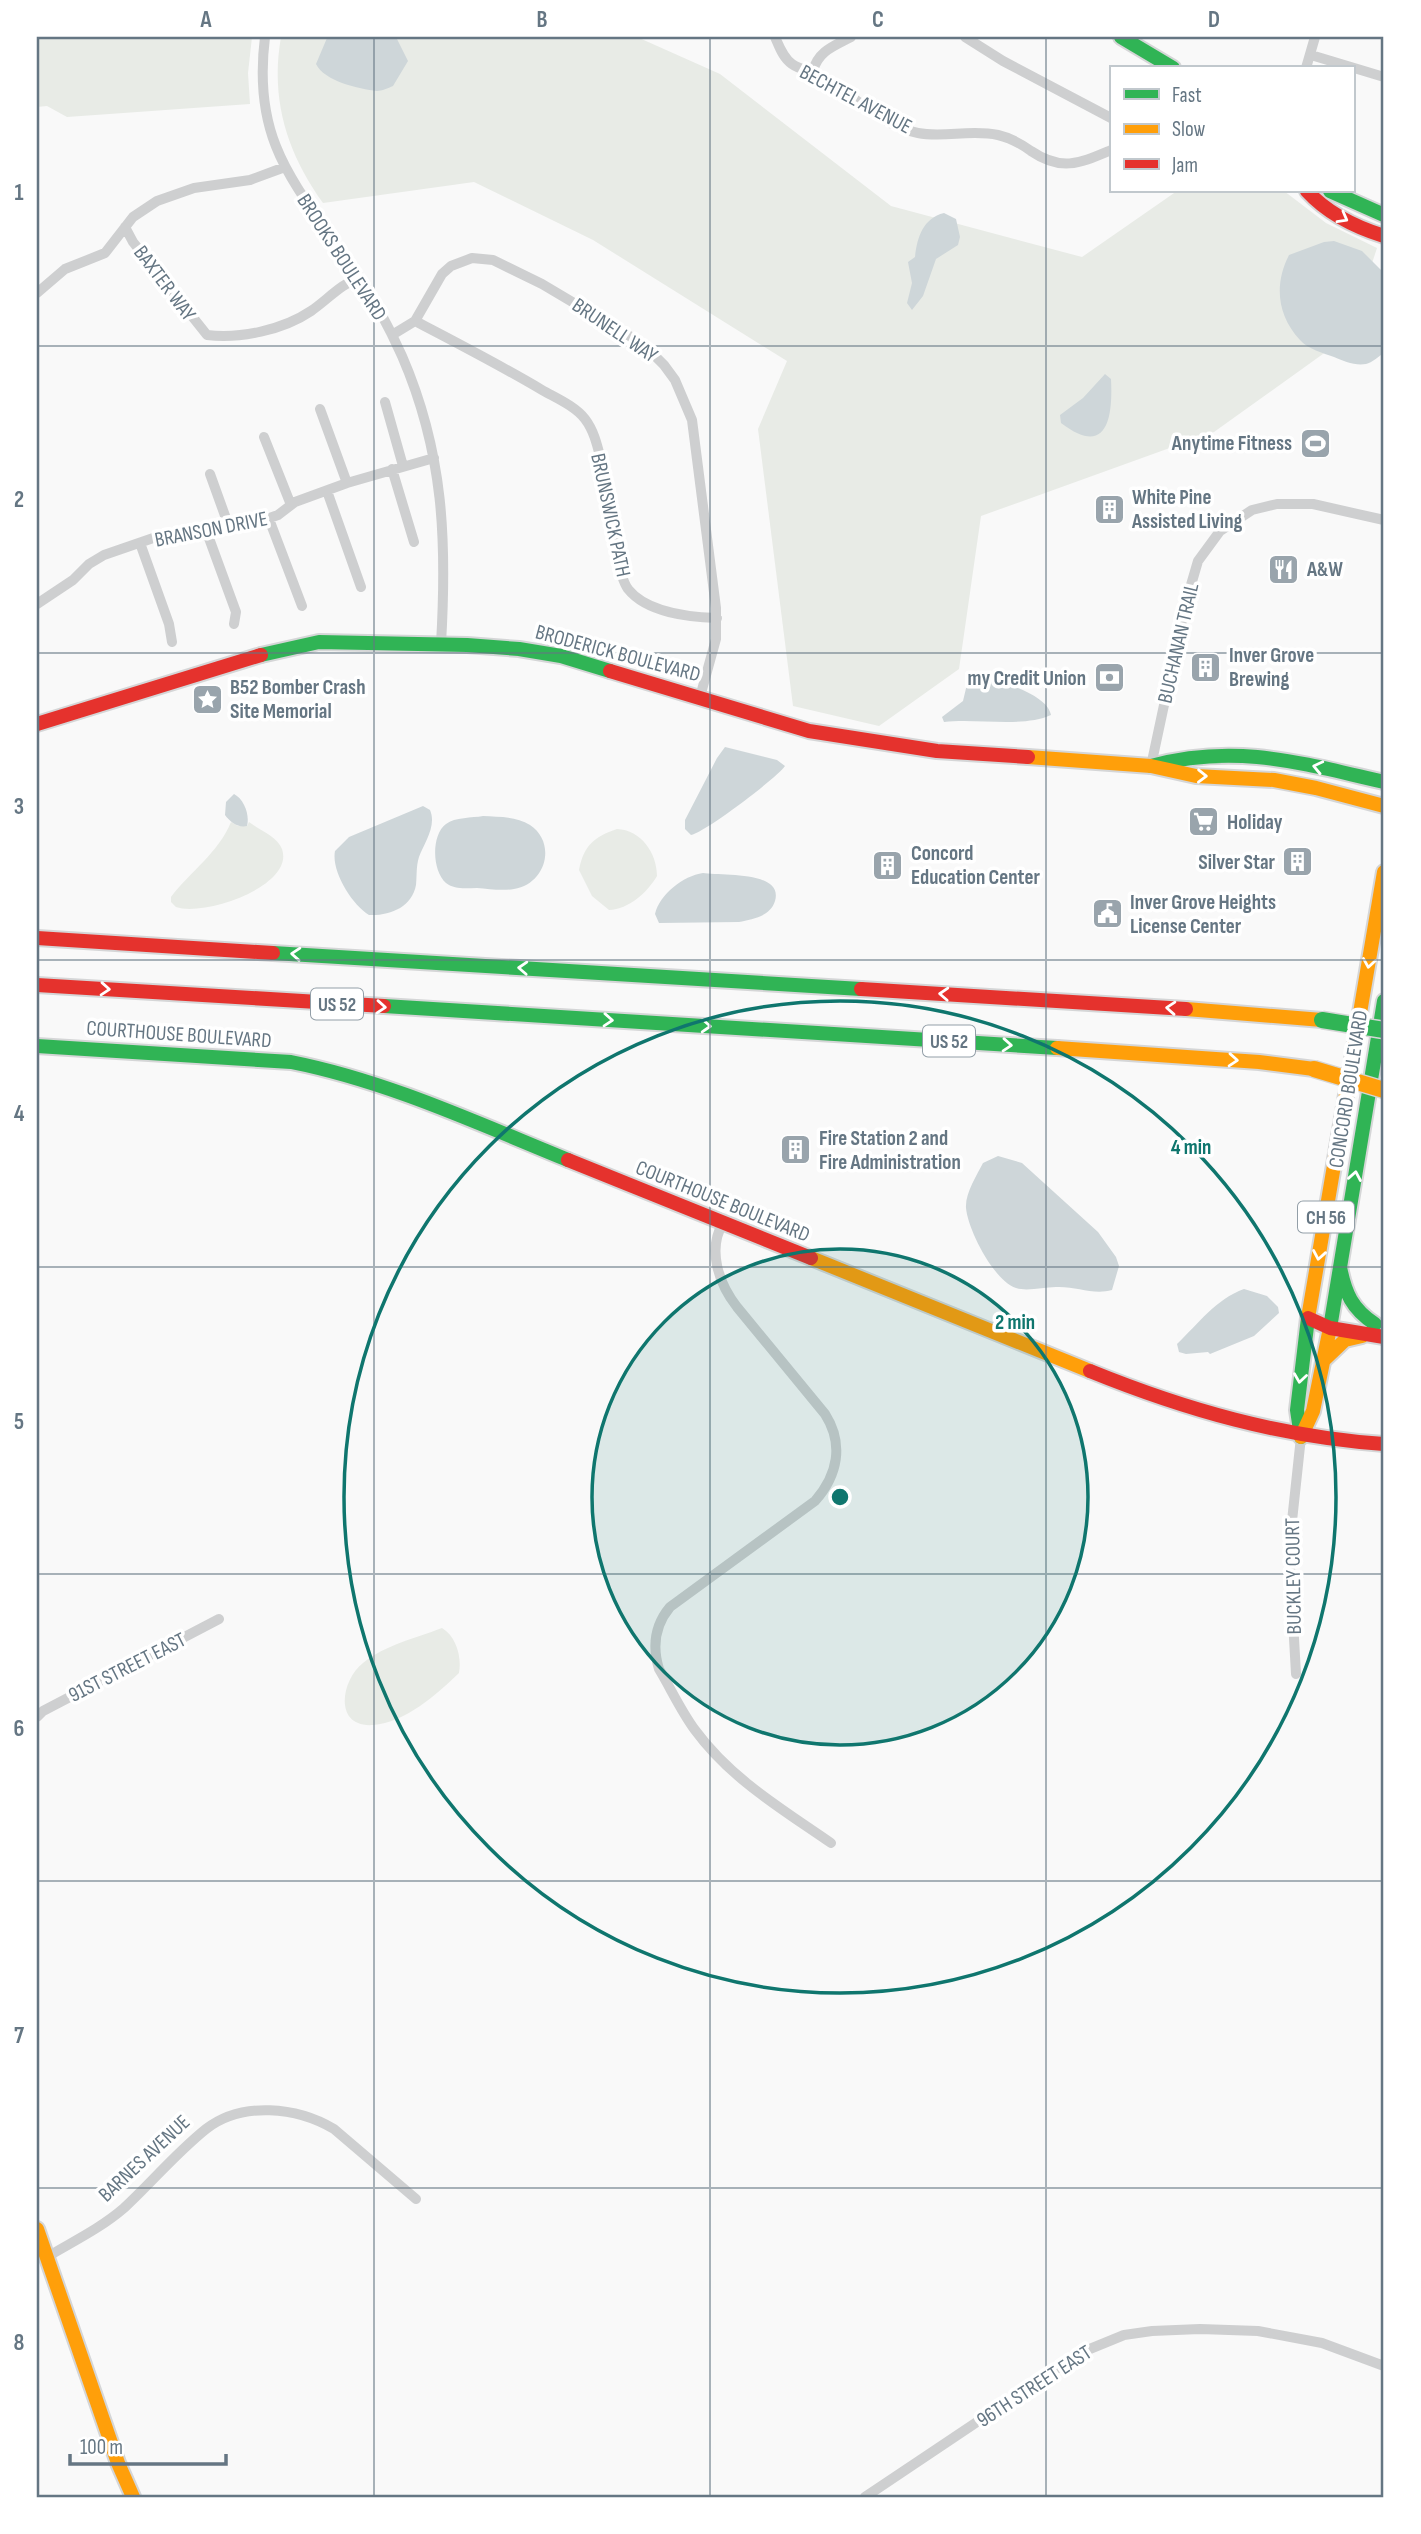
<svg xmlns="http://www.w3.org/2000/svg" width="1421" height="2534" font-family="'Sofia Sans Condensed',sans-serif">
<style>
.green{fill:#e8ebe6}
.water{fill:#ced6d9}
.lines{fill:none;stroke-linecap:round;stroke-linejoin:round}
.fast-casing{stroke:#d5d6d7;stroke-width:18}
.slow-casing{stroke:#d5d6d7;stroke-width:18}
.jam-casing{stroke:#d5d6d7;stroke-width:18}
.street{stroke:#cecfd0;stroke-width:10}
.fast{stroke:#30b455;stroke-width:14}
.slow{stroke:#ff9f0a;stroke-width:14}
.jam{stroke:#e5322d;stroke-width:14}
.fast-bridge-casing{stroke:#d5d6d6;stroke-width:19;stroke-linecap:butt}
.slow-bridge-casing{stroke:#d5d6d6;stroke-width:19;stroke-linecap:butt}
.fast-bridge{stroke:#30b455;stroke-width:16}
.slow-bridge{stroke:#ff9f0a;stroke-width:16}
.oneway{stroke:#fff}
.grid{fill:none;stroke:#657683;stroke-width:2;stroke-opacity:0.55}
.ring{fill:none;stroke:#0f766e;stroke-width:3.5}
.labels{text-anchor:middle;stroke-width:7;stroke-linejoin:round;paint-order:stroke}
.shield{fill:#fff;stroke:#939fa8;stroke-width:2}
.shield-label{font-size:19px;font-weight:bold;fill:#657683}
.street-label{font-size:21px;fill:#657683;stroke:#fff}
.poi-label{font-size:21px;font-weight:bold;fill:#657683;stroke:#fff;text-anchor:start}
.centre{fill:#0f766e;stroke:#fff;stroke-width:3.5}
.ring-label{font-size:21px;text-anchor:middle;font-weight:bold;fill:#0f766e;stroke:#fff;stroke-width:7;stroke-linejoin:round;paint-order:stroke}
.neatline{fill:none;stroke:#657683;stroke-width:2.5}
.grid-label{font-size:23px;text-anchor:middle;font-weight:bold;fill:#657683}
</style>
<rect width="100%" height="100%" fill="#f9f9f9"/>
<path class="green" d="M37,37H252L248,73L250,104L67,117L47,106L37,107Z
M281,37H637L720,74L891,206L1082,257L1177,191H1284L1326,223L1377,248L1348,336L1214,432L981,516L959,669L879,726L793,706L758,429L787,361L593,240L474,182L323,203C287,153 270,99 281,37Z
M231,822L238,826H247L249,822C258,829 278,837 282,849C295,886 204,917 176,907L171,902V897C190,872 219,852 231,822Z
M617,829C641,830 657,853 657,876C647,893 629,909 609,910L592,896L579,870C584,845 594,837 617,829Z
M442,1628C456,1636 462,1657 459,1673C437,1694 405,1723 373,1725C333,1728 341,1680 363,1663C385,1645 416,1638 442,1628Z"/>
<path class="water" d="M330,37H396L408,61L393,86C388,88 382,91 377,91C359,89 324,81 316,64L327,38Z
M944,213L956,219L960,237L958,245L936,259L923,296L912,310L907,303L912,283L908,262L915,257C917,238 923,218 944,213Z
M1334,241L1362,251L1384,273V353C1379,356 1372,363 1366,364C1355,366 1343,361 1334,357C1323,353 1308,349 1300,340C1277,315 1274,284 1289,255L1324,242Z
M1105,374L1111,379C1113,418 1107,458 1061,423L1060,415L1083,398Z
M977,676C996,680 1047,693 1051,715C1023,728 976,718 944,722L942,717L963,701L968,680Z
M725,747L777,760L785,766C778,777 704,833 691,835L685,829V820L717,758Z
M234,794C244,799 250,815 247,826C238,828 230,822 225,815L226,802Z
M423,806L430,810C437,826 424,843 419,857C416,866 417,876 416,885C412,907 390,916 369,915C352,905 331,871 335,851L349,837Z
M483,816C498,817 516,816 530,825C557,843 546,884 514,889C502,891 489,889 477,888C466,888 455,890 446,883C432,871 431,835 446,824C455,817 472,818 483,816Z
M703,873C719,876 784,870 775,901C770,917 752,919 739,922L659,923L655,914C660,894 683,876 703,873Z
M998,1156L1022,1163L1098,1232L1116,1257L1119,1266L1112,1290C1094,1295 1078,1287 1059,1287C1046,1286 1029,1292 1016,1288C994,1281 968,1230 966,1208C965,1193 977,1175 983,1163Z
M1244,1289L1267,1296L1278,1307L1279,1313L1254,1336L1210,1354L1208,1352L1186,1354L1179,1352L1177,1344C1198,1324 1216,1299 1244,1289Z"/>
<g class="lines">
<defs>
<path id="fast" d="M1121,37L1173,68
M1330,191L1384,215
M261,655L319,642L467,645L519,649L561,656L610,671
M1151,766C1236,743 1301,763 1384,782
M273,953L861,989
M384,1006L1057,1048
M37,1046L291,1062C387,1081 477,1123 568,1160
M1340,1267C1345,1293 1352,1309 1375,1324
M1330,1328L1384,1001
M1301,1437L1297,1410L1308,1318"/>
<path id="slow" d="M1028,757L1151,766L1196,776L1274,780L1316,788L1384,806
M1186,1009L1322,1020
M1057,1048L1259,1062L1314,1069
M811,1258L1090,1371
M1308,1318L1384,872
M1324,1360L1345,1340L1362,1336
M1301,1437L1313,1411L1330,1328
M37,2229L118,2463L133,2497"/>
<path id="jam" d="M1307,191C1328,214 1355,227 1384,236
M610,671L809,731L937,751L1028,757
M37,724L261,655
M37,938L273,953
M37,985L384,1006
M861,989L1186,1009
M568,1160L811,1258
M1308,1318L1330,1328L1384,1337
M1090,1371C1186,1410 1281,1437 1384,1444"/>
</defs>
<use href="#fast" class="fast-casing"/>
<use href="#slow" class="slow-casing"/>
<use href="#jam" class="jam-casing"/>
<path class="street" d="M265,37C251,148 300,188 356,272C374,299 389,327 402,356C444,453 447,541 441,644
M775,37C779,46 783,58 792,64C801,71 816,71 826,78C855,97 882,126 918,133C944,138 971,129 998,135C1011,138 1020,143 1031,151C1062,172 1080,163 1111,150
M965,37L1003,61L1111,118
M1311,55L1384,77
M1306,68L1315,37
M813,71C818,51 834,46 851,37
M125,227L133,242L207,335C240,339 283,330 311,311C327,300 341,284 360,277
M37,293L65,269L105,253L133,217L157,201L194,188L250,180L285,167
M415,321C457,343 500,365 542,390C556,398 575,406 585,419C595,432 598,449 602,464C609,493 614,570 628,589C647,613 689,617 717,618
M392,335L415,321L442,274L451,266L472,258L493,260L542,284L643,344L664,365L675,380L692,420L716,608V639L700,697
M385,402L403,466
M320,409L347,483
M264,437L291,505
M392,469L414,542
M210,474L228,524
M327,491L361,587
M269,519L302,606
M206,530L236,612L234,624
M140,543L169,624L172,642
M37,604L73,580L89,564L104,555L159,536L228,524L247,525L264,520L278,515L295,502L347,483L434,458
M1151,766L1186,602L1198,561L1220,531L1252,510L1277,504H1313L1384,520
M723,1223C707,1250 719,1284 737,1307L825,1414C844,1444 838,1475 815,1501L670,1607C655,1625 652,1646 659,1669C671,1689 681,1711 695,1730C731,1779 782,1809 831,1843
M1296,1674L1289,1549L1301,1437
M37,1717L43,1711L219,1619
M47,2257C72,2242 101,2228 124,2208C152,2182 176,2153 206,2129C242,2101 297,2107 334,2129L416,2199
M865,2497L1080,2353L1124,2335L1152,2331L1200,2329L1258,2331L1322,2343L1384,2366"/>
<use href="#fast" class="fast"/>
<use href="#slow" class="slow"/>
<use href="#jam" class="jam"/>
<defs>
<path id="fast-bridge" d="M1322,1020L1384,1030"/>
<path id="slow-bridge" d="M1314,1069L1384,1090"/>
</defs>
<use href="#fast-bridge" class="fast-bridge-casing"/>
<use href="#slow-bridge" class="slow-bridge-casing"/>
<use href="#fast-bridge" class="fast-bridge"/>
<use href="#slow-bridge" class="slow-bridge"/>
</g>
<defs><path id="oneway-chevron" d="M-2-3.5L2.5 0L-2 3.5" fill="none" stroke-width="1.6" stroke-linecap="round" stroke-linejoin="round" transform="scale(1.75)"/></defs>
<g class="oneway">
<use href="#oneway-chevron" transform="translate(1343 218) rotate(29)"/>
<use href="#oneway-chevron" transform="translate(1318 767) rotate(-167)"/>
<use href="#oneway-chevron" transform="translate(1202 776) rotate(1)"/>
<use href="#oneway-chevron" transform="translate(296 954) rotate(-176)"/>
<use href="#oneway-chevron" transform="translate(1369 963) rotate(99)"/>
<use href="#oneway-chevron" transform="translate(523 968) rotate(-177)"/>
<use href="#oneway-chevron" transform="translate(105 989) rotate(4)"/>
<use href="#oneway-chevron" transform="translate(944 994) rotate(-177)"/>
<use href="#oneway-chevron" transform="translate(381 1007) rotate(4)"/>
<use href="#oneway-chevron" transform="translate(1171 1008) rotate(-176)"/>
<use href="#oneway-chevron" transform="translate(608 1020) rotate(4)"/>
<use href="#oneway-chevron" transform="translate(706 1026) rotate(3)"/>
<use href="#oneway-chevron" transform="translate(1007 1045) rotate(4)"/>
<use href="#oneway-chevron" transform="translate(1233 1060) rotate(4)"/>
<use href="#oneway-chevron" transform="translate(1355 1176) rotate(-80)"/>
<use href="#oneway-chevron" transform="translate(1319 1255) rotate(100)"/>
<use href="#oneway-chevron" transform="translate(1300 1378) rotate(98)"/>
</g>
<path class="grid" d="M374,37V2497M710,37V2497M1046,37V2497M37,346H1384M37,653H1384M37,960H1384M37,1267H1384M37,1574H1384M37,1881H1384M37,2188H1384"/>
<circle cx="840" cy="1497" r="248" fill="#0f766e" fill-opacity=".12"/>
<g class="ring">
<circle cx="840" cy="1497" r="248"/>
<circle cx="840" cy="1497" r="496"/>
</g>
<defs>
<symbol id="stadium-square" viewBox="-11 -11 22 22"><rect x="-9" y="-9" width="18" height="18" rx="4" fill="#99a4ac" stroke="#fff"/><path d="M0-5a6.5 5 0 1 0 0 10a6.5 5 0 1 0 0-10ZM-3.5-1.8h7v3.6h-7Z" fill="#fff"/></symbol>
<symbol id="building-square" viewBox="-11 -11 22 22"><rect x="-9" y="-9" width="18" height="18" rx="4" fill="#99a4ac" stroke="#fff"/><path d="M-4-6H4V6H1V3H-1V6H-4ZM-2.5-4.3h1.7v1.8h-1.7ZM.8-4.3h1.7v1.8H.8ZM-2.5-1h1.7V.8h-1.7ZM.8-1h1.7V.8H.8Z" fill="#fff"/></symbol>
<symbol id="restaurant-square" viewBox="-11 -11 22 22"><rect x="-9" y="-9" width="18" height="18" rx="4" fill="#99a4ac" stroke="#fff"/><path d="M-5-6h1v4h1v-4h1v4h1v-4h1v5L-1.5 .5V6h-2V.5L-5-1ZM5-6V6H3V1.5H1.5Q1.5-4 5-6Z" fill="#fff"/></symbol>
<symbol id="bank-square" viewBox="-11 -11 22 22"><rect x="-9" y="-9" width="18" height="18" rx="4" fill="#99a4ac" stroke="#fff"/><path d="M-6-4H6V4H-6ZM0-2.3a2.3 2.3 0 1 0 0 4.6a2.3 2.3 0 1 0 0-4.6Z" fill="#fff"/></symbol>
<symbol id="sight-square" viewBox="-11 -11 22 22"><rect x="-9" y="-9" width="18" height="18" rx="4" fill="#99a4ac" stroke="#fff"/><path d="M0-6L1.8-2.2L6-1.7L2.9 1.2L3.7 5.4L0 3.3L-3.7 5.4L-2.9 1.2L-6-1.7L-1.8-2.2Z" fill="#fff"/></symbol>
<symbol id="supermarket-square" viewBox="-11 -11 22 22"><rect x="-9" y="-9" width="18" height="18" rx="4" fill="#99a4ac" stroke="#fff"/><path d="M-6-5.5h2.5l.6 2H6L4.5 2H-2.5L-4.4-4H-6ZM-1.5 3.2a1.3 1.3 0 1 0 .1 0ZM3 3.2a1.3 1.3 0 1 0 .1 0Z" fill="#fff"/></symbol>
<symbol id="civic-square" viewBox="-11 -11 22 22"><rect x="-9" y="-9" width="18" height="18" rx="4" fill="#99a4ac" stroke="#fff"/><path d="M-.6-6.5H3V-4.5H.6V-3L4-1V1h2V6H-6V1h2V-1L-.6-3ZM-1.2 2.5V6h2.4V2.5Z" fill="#fff"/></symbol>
</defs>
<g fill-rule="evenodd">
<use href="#stadium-square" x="1298" y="426" width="35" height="35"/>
<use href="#building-square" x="1092" y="492" width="35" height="35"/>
<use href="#restaurant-square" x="1266" y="552" width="35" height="35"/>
<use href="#building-square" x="1188" y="650" width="35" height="35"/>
<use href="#bank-square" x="1092" y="660" width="35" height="35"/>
<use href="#sight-square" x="190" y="682" width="35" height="35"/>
<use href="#supermarket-square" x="1186" y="804" width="35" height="35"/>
<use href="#building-square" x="1280" y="844" width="35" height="35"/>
<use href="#building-square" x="870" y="848" width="35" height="35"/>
<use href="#civic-square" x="1090" y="896" width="35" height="35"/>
<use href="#building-square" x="778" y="1132" width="35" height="35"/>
</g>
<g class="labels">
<g class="shield">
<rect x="311" y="988.5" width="52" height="31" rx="5"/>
<rect x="923" y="1025.5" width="52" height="31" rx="5"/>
<rect x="1298" y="1201.5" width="56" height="31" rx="5"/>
</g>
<g class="shield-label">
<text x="337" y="1011">US 52</text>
<text x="949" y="1048">US 52</text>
<text x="1326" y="1224">CH 56</text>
</g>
<g class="street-label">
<text transform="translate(856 99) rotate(28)" y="7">BECHTEL AVENUE</text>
<text transform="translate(342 257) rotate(57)" y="7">BROOKS BOULEVARD</text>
<text transform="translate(165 283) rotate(53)" y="7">BAXTER WAY</text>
<text transform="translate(615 330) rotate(34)" y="7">BRUNELL WAY</text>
<text transform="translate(611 515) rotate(78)" y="7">BRUNSWICK PATH</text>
<text transform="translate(211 529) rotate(-11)" y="7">BRANSON DRIVE</text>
<text transform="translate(1178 643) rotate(-77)" y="7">BUCHANAN TRAIL</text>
<text transform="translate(618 653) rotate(15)" y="7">BRODERICK BOULEVARD</text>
<text transform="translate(179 1034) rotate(4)" y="7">COURTHOUSE BOULEVARD</text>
<text transform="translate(1348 1089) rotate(-81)" y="7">CONCORD BOULEVARD</text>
<text transform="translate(723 1201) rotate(22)" y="7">COURTHOUSE BOULEVARD</text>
<text transform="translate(1293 1576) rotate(-91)" y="7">BUCKLEY COURT</text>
<text transform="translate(127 1667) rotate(-27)" y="7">91ST STREET EAST</text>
<text transform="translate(144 2158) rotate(-43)" y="7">BARNES AVENUE</text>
<text transform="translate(1034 2386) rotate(-33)" y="7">96TH STREET EAST</text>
</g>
<g class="poi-label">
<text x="1292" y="450" text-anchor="end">Anytime Fitness</text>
<text x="1132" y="504">White Pine<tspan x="1132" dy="24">Assisted Living</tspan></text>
<text x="1307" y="576">A&amp;W</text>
<text x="1229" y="662">Inver Grove<tspan x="1229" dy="24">Brewing</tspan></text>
<text x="1086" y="685" text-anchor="end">my Credit Union</text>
<text x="230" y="694">B52 Bomber Crash<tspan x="230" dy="24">Site Memorial</tspan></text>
<text x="1227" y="829">Holiday</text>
<text x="911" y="860">Concord<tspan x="911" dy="24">Education Center</tspan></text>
<text x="1275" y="869" text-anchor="end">Silver Star</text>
<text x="1130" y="909">Inver Grove Heights<tspan x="1130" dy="24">License Center</tspan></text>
<text x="819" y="1145">Fire Station 2 and<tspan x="819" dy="24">Fire Administration</tspan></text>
</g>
</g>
<circle cx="840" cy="1497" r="10" class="centre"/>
<g class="ring-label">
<text x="1191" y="1154">4 min</text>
<text x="1015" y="1329">2 min</text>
</g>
<rect width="1421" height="2534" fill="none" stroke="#ffffff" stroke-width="77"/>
<rect x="1110" y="66" width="245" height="126" fill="#ffffff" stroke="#c1c8cd" stroke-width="2"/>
<rect x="1124" y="89" width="35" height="10" fill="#30b455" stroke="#c1c8cd" stroke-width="2"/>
<text x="1172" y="102" font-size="21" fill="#657683">Fast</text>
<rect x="1124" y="124" width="35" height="10" fill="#ff9f0a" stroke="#c1c8cd" stroke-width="2"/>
<text x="1172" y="136" font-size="21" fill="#657683">Slow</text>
<rect x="1124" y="159" width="35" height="10" fill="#e5322d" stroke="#c1c8cd" stroke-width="2"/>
<text x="1172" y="172" font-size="21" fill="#657683">Jam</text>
<path d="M70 2454v10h156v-10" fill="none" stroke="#657683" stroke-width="3.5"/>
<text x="80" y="2454" font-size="21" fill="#657683" stroke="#ffffff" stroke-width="5" paint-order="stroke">100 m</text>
<rect x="38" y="38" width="1344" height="2458" class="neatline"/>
<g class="grid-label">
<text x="206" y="27">A</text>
<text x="542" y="27">B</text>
<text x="878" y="27">C</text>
<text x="1214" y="27">D</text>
<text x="19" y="200">1</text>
<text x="19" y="507">2</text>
<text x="19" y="814">3</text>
<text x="19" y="1121">4</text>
<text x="19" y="1429">5</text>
<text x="19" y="1736">6</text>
<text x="19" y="2043">7</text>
<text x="19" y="2350">8</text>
</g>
</svg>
